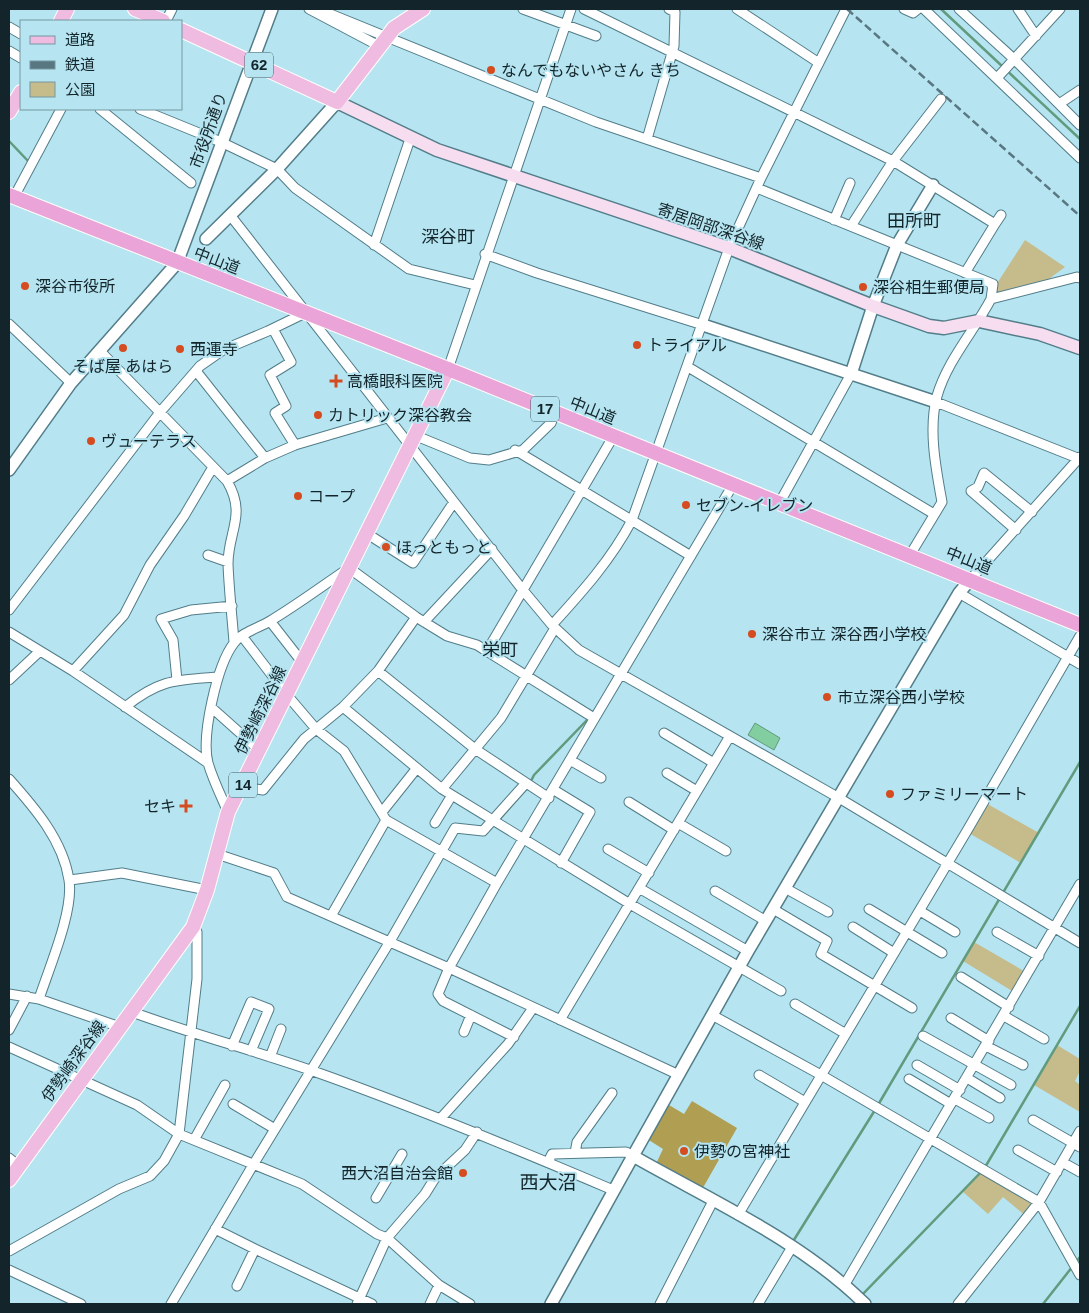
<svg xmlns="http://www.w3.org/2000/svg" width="1089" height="1313" font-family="Helvetica,'Noto Sans JP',sans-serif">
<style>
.green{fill:#c6bb8b}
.forest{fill:#b09f53}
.water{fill:#82cea1;stroke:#619b7d}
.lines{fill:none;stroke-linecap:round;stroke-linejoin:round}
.stream{stroke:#619b7d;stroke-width:2.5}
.minor-casing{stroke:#527d89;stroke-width:11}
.tertiary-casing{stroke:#527d89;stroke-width:14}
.secondary-casing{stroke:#527d89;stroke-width:15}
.primary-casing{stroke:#fff;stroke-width:16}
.trunk-casing{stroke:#fff;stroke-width:16}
.minor{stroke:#fff;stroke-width:9}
.tertiary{stroke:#fff;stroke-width:11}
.secondary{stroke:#f7ddf0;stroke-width:12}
.primary{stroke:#efbbe1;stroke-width:14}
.trunk{stroke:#eaa4d7;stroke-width:14}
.rail{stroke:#597780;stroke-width:2.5;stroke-dasharray:8 4;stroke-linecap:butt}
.poi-dot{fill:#d44c1f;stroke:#b6e4f1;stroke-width:2}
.labels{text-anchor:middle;stroke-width:4;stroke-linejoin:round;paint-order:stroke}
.shield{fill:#b6e4f1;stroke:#445e66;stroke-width:1}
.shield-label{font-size:15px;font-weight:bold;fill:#13252a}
.poi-label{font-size:16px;fill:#13252a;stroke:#b6e4f1;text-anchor:start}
.street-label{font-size:16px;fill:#13252a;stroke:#b6e4f1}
.neighbourhood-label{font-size:18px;fill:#13252a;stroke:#b6e4f1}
.quarter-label{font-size:19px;fill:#13252a;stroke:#b6e4f1}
</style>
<rect width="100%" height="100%" fill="#b6e4f1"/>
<path class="green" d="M1025,240L1065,267L1046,281L998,294L993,291L996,285Z
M984,802L1039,833L1021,863L967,832Z
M974,942L1029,974L1017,994L963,961Z
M1057,1045L1080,1059V1071L1075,1081L1080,1085V1112L1034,1085Z
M984,1169L1039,1202L1027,1217L1003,1197L988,1214L962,1191Z"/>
<path class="forest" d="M692,1101L737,1128L700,1193L654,1168L663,1149L644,1137L664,1102L684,1114Z"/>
<path class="water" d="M755,723L780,738L774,750L748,735Z"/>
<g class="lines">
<path class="stream" d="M941,9L1080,139
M9,141L29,162
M530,783L534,775L589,718
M498,821L528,787
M878,1105L1080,762
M792,1243L875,1110
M861,1296L984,1169L1080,1006
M1043,1304L1080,1257"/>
<defs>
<path id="minor" d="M309,9L379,46
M318,9L596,122L761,178
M523,9L596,36
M584,9L893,161L995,224L1001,215
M737,9L819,63
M904,9L913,13L918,9
M924,9L1080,158
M959,9L1015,60L1080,125
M1018,9L1036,36
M166,21L172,9
M9,27L21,34
M9,51L21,58
M997,78L1060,9
M1059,104L1080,90
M100,109L191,183
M140,109L221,142L277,169L295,188L409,269L475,285
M647,139L674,46L675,12L669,9
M757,188L993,284L991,299
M14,197L61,109
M230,215L522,589L552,625L579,650L839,798L1080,943
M834,220L850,183
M851,226L893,161L941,99
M374,245L410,139
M485,254L537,273L703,325
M965,273L995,224
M9,324L71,383
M273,329L291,362L270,375L286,406L275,413L295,445
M99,350L227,481C247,515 228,531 228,564C229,590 232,616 234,642
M688,367L934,514
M448,369L571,9
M196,371L265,458
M936,402L1080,459
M414,435L470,458L489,460L523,450L551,423L555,413
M515,450L691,556
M227,481L265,458L295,445L387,418
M780,502L851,374
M1016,530L971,491L978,487L984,473L1032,512
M366,533L413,563L454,502
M208,555L228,562
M910,555L942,502C936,469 928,429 937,396C947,361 974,331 991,299L1077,277L1080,278
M970,580L1080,457
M959,593L1080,664
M9,610L161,411L200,366L223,350L268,331L305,313
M270,621L302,662
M424,622L492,549
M552,625C582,592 611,560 632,520L729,248L761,178L846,9
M9,632L73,671L208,763
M242,636L287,695L316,729L344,751L386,820L497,883
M487,651L613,437
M73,671L124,615L150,565L184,516L213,467
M378,671L475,749L549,798
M9,680L40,651
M177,680L173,640L161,619L191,610L232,606
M125,707C160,679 176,680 218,677
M343,707L442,789L630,904L781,991
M212,708L259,750
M664,733L714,763
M570,760L601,778
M667,773L697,791
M9,779C34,807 63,840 69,880C74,911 49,968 39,999
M241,787L263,790L304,739L343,707L378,671L416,617
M442,789L501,718L555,628
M554,790L590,812L561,863
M629,802L674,830
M228,812C221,796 213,780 208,763C201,736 217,665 234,643C242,632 259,628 270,621C297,605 322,586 349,568L416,617L447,636L477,645L594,718
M382,812L417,768
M435,823L452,795
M678,823L726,851
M608,849L649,873
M217,854L274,873L287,897L449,968L679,1075
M70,880L122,873L207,890
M639,888L748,951
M785,888L828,912
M715,891L766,921
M773,909L827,941L821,954L912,1008
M869,909L942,953
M920,911L955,932
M331,916L386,820
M853,927L894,953
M997,932L1039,956
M961,977L1009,1007
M9,994L39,999L120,1027
M795,1004L846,1034
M132,1012C192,1034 253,1050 313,1071C415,1107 514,1148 613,1190
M712,1015L821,1075L1039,1202L1080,1275
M1004,1016L1044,1039
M951,1018L989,1041
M560,1020L730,736
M9,1030L27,996
M464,1032L471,1015
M923,1036L1011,1085
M514,1037L443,1001L438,994L449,968L497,883L734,483
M232,1046L251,1002L269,1009L251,1051
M986,1046L1023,1065
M9,1047L137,1105L179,1134L302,1184L377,1234L387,1238L439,1285L470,1304
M270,1057L281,1029
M917,1065L960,1090
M759,1075L805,1102
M967,1078L1000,1098
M909,1079L951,1104
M955,1099L989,1118
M233,1104L275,1129
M441,1118L508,1044L533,1008
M1033,1120L1080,1147
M194,1140L225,1085
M1018,1150L1057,1172
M575,1153L577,1142L612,1093
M9,1158L19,1166
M548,1162L552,1154L626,1152L633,1156
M1062,1162L1080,1172
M376,1198L402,1154
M738,1215L968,829L1080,636
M215,1229L255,1249
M9,1251L119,1189L150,1176L164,1161L179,1134L197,979V932L193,927
M9,1270L81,1304
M845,1284L1080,884
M237,1286L255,1249L372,1304
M171,1304L253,1165L389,943L455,828L483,831L526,783
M357,1304L387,1238L425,1194L435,1178L465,1150L477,1132
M430,1304L439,1285
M660,1304L713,1201
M758,1304L792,1247
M958,1304L1039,1202L1080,1131"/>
<path id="tertiary" d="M206,239L277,169L337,102
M703,325L936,402
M851,374L873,306L897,245L933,185
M9,470L71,383L177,263L272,9
M551,1304L633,1156
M865,1304C800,1240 712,1201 633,1156L748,951L959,593L970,580"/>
<path id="secondary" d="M337,102L437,150L729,248L873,306L929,326L944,328L979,321L1040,334L1080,348"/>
<path id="primary" d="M135,9L163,21
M61,21L67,9
M181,30L337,102L394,28L423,9
M9,112L21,92
M9,1180L193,927L207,890L228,812L448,369"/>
<path id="trunk" d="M9,195L448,369L1080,625"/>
</defs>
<use href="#minor" class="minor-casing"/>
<use href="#tertiary" class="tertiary-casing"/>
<use href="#secondary" class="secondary-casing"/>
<use href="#primary" class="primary-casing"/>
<use href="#trunk" class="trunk-casing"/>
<use href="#minor" class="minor"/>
<use href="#tertiary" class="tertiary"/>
<use href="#secondary" class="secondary"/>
<use href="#primary" class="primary"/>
<use href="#trunk" class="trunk"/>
<path class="rail" d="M847,9L1080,216"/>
</g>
<g class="poi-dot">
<circle cx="491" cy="70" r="5"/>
<circle cx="25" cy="286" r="5"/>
<circle cx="863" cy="287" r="5"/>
<circle cx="637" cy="345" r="5"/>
<circle cx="123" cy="348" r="5"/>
<circle cx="180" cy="349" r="5"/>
<path d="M333.5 373.5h5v5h5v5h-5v5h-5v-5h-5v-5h5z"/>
<circle cx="318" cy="415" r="5"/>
<circle cx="91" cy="441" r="5"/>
<circle cx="298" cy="496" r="5"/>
<circle cx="686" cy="505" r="5"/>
<circle cx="386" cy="547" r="5"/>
<circle cx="752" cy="634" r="5"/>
<circle cx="827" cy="697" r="5"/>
<circle cx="890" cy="794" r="5"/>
<path d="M183.5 798.5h5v5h5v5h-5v5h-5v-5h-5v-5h5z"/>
<circle cx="684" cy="1151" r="5"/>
<circle cx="463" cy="1173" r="5"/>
</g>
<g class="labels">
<g class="shield">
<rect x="245" y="52.5" width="28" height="25" rx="4"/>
<rect x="531" y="396.5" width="28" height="25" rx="4"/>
<rect x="229" y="772.5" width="28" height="25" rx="4"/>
</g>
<g class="shield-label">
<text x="259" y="70">62</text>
<text x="545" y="414">17</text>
<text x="243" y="790">14</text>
</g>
<g class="poi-label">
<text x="501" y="76">なんでもないやさん きち</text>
<text x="35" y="292">深谷市役所</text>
<text x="873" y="293">深谷相生郵便局</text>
<text x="647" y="351">トライアル</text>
<text x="190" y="355">西運寺</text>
<text x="123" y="372" text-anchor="middle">そば屋 あはら</text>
<text x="347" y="387">高橋眼科医院</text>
<text x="328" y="421">カトリック深谷教会</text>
<text x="101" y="447">ヴューテラス</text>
<text x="308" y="502">コープ</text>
<text x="696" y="511">セブン-イレブン</text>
<text x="396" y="553">ほっともっと</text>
<text x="762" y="640">深谷市立 深谷西小学校</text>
<text x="837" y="703">市立深谷西小学校</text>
<text x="900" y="800">ファミリーマート</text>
<text x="176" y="812" text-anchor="end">セキ</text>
<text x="694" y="1157">伊勢の宮神社</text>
<text x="453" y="1179" text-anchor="end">西大沼自治会館</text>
</g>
<g class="street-label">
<text transform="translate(208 130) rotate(-70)" y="6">市役所通り</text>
<text transform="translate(711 226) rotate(19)" y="6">寄居岡部深谷線</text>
<text transform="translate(217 260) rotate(21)" y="6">中山道</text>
<text transform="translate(593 410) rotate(22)" y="6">中山道</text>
<text transform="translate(969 560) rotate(22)" y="6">中山道</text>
<text transform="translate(260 710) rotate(-64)" y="6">伊勢崎深谷線</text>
<text transform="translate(73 1061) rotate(-54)" y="6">伊勢崎深谷線</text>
</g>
<g class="neighbourhood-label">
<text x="914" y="227">田所町</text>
<text x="448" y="243">深谷町</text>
<text x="500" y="656">栄町</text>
</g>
<g class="quarter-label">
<text x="548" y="1189">西大沼</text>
</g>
</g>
<rect width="1089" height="1313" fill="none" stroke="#13252a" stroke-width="20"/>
<rect x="20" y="20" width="162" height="90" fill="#b6e4f1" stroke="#7598a1"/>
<rect x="30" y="36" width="25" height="8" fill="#efbbe1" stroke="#7598a1"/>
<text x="65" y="45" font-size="15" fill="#13252a">道路</text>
<rect x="30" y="61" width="25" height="8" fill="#597780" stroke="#7598a1"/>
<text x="65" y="70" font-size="15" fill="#13252a">鉄道</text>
<rect x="30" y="82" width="25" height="15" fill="#c6bb8b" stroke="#7598a1"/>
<text x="65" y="95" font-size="15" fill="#13252a">公園</text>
</svg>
